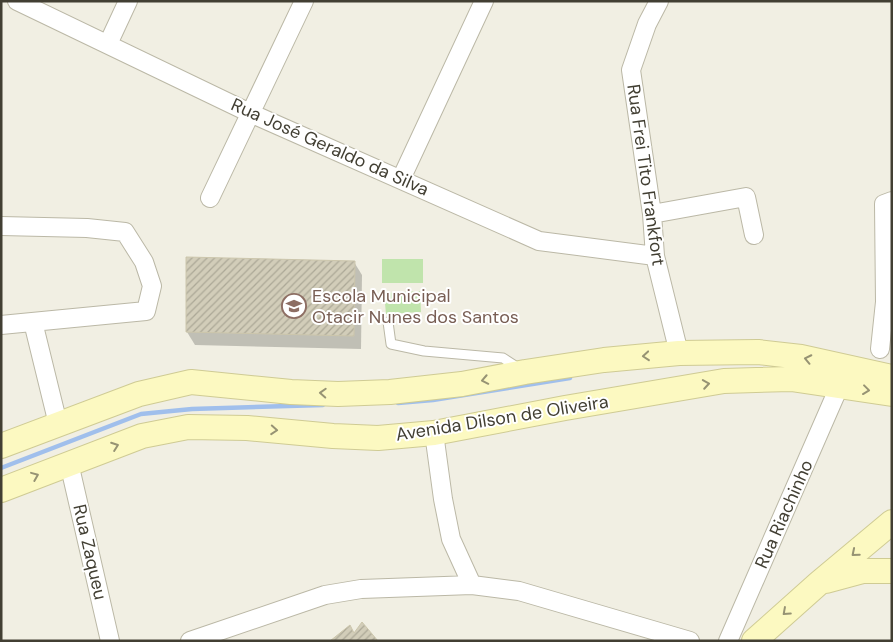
<svg xmlns="http://www.w3.org/2000/svg" width="893" height="642" font-family="'DM Sans',sans-serif">
<style>
.pitch{fill:#c0e4ac}
.shadow{fill:#0003}
.lines{fill:none;stroke-linecap:round;stroke-linejoin:round}
.stream{stroke:#a0bfec;stroke-width:4.5}
.building{fill:url(#building-hatch);stroke:#ccc6ac}
.lane-casing{stroke:#bbb8a6;stroke-width:11}
.street-casing{stroke:#bbb8a6;stroke-width:20}
.secondary-casing{stroke:#cfcb94;stroke-width:26}
.lane{stroke:#fff;stroke-width:9}
.street{stroke:#fff;stroke-width:18}
.secondary{stroke:#fcf9c1;stroke-width:24}
.oneway{stroke:#969373}
.labels{text-anchor:middle;stroke-width:4;stroke-linejoin:round;paint-order:stroke}
.street-label{font-size:18px;fill:#423f33;stroke:#fff}
.education-label{font-size:18px;fill:#785e54;stroke:#fff;text-anchor:start}
</style>
<defs>
<pattern id="building-hatch" width="6" height="6" patternUnits="userSpaceOnUse" patternTransform="scale(1.25)"><rect width="6" height="6" fill="#d2cdb9"/><path d="M-1 1l2-2M0 6l6-6M5 7l2-2" fill="none" stroke="#aca897"/></pattern>
</defs>
<rect width="100%" height="100%" fill="#f1efe3"/>
<path class="pitch" d="M382,259H423V283H382Z
M420,291L421,312L386,314L384,293Z"/>
<path class="shadow" d="M354,262L362,275L361,349L195,345L187,332Z"/>
<g class="lines">
<path class="stream" d="M398,403L433,400L570,378
M1,468L141,414L192,409L323,405"/>
</g>
<path class="building" d="M186,257L355,261L354,336L186,332Z
M362,622L378,641H330L350,625L354,633Z"/>
<g class="lines">
<defs>
<path id="lane" d="M388,322L391,344L424,351L503,358L520,369"/>
<path id="street" d="M17,1L250,113L539,241L655,256
M659,1L647,24L631,70L652,214L655,256L679,353
M108,44L128,1
M401,179L484,1
M210,198L304,1
M652,214L746,197L754,235
M1,226L87,228L125,232L144,262L152,286L146,311L1,325
M33,322L58,424
M880,349L885,302L884,204L892,201
M434,433L443,499L451,539L472,585
M69,463L110,641
M190,641L325,595L361,589L472,585L519,591L690,641
M728,641L839,387"/>
<path id="secondary" d="M1,446L139,394L191,382L291,392L338,394L390,392L462,384L525,372L604,360L679,353L758,352L801,357L892,377
M1,490L142,436L188,427L247,428L333,436L378,438L434,433L565,408L724,381L791,379L892,394
M826,581L863,571H892
M754,641L819,583L892,522"/>
</defs>
<use href="#lane" class="lane-casing"/>
<use href="#street" class="street-casing"/>
<use href="#secondary" class="secondary-casing"/>
<use href="#lane" class="lane"/>
<use href="#street" class="street"/>
<use href="#secondary" class="secondary"/>
</g>
<defs><path id="oneway-chevron" d="M-2-3.5L2.5 0L-2 3.5" fill="none" stroke-width="1.6" stroke-linecap="round" stroke-linejoin="round" transform="scale(1.25)"/></defs>
<g class="oneway">
<use href="#oneway-chevron" transform="translate(646 356) rotate(175)"/>
<use href="#oneway-chevron" transform="translate(808 359) rotate(-168)"/>
<use href="#oneway-chevron" transform="translate(485 380) rotate(169)"/>
<use href="#oneway-chevron" transform="translate(706 384) rotate(-9)"/>
<use href="#oneway-chevron" transform="translate(866 390) rotate(7)"/>
<use href="#oneway-chevron" transform="translate(323 393) rotate(-177)"/>
<use href="#oneway-chevron" transform="translate(274 430) rotate(4)"/>
<use href="#oneway-chevron" transform="translate(115 446) rotate(-20)"/>
<use href="#oneway-chevron" transform="translate(35 476) rotate(-22)"/>
<use href="#oneway-chevron" transform="translate(855 553) rotate(140)"/>
<use href="#oneway-chevron" transform="translate(786 612) rotate(138)"/>
</g>
<defs>
<symbol id="school-ring" viewBox="-11 -11 22 22"><circle r="9.5" fill="#fff" stroke="#8d6e63" stroke-width="1.5"/><path d="M0-5L7-2L0 1L-7-2ZM-4 1L0 2.5L4 1V4Q0 6-4 4Z" fill="#8d6e63"/></symbol>
</defs>
<g fill-rule="evenodd">
<use href="#school-ring" x="280" y="292" width="28" height="28"/>
</g>
<g class="labels">
<g class="street-label">
<text transform="translate(330 147) rotate(24)" y="6">Rua José Geraldo da Silva</text>
<text transform="translate(646 175) rotate(82)" y="6">Rua Frei Tito Frankfort</text>
<text transform="translate(502 418) rotate(-9)" y="6">Avenida Dilson de Oliveira</text>
<text transform="translate(784 514) rotate(-66)" y="6">Rua Riachinho</text>
<text transform="translate(90 552) rotate(77)" y="6">Rua Zaqueu</text>
</g>
<g class="education-label">
<text x="312" y="302">Escola Municipal<tspan x="312" dy="21">Otacir Nunes dos Santos</tspan></text>
</g>
</g>
<rect width="893" height="642" fill="none" stroke="#423f33" stroke-width="5"/>
</svg>
